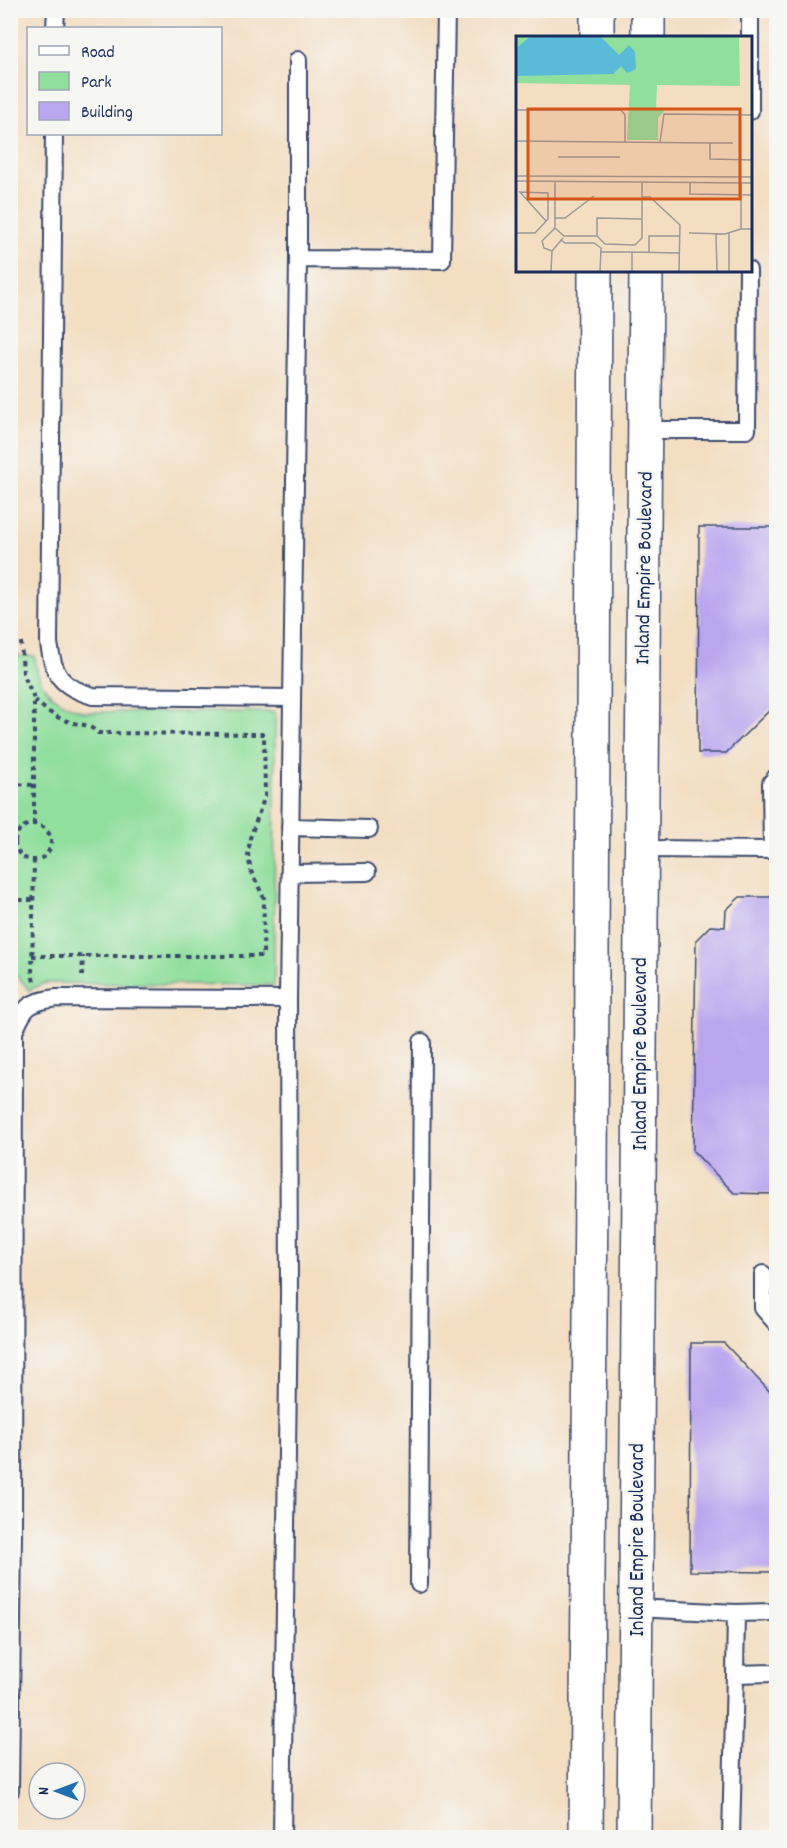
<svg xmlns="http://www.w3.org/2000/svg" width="787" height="1848" font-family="Dekko,sans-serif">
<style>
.green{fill:#91df9d;stroke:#56877e;stroke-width:1.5}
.building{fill:#baa6ef}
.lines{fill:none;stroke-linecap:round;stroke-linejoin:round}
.service-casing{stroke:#3b496d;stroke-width:20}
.secondary-casing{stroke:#3b496d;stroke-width:36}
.path{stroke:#3b496d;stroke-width:4;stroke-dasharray:4.5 4.5;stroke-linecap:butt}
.service{stroke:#fff;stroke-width:16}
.secondary{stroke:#fff;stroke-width:33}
.labels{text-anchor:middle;stroke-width:5;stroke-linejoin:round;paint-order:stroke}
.street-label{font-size:21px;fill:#1b2f5e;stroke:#f6f6f2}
.inset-road{fill:none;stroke:#9d989a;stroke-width:1.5}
.view{fill:#d45514;fill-opacity:0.15;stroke:#d45514;stroke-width:3}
.inset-edge{fill:none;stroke:#1b2f5e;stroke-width:3}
</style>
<rect width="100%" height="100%" fill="#f6f6f2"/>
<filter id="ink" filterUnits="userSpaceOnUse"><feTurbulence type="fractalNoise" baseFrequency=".0167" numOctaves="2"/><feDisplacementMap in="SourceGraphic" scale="12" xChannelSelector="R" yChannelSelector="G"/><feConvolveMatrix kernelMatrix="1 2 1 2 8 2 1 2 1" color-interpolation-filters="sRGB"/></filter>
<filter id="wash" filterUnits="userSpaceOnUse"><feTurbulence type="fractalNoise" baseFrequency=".008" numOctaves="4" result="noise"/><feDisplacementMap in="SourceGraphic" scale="24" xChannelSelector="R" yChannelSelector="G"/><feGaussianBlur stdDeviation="1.35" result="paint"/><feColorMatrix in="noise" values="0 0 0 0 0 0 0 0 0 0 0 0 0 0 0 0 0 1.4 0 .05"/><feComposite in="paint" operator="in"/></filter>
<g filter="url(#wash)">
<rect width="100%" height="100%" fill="#f3dec2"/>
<path class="green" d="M13,656H35C35,688 57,704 85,712H275L274,985L45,983L29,990L11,969L10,728H13Z"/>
<g id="blocks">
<path class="building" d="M699,527H776V706L775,705L726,753H698Z
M740,897H776V1194L734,1193L693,1151L696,940L710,926L725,927L726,910Z
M691,1343H724L771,1393L772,1416L776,1420V1572L690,1571Z"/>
</g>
</g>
<g filter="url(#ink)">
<use href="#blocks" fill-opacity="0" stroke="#3b496d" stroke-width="1.5"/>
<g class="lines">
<defs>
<path id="service" d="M55,28L56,10
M298,60V259
M750,111V10
M54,134L49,643C53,675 61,687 93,696L292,698
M645,430H747L748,270
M290,827L369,829
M641,849L776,850
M772,850L771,783L776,777
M290,873L367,872
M763,1274V1308L776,1323
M419,1584L422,1042
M635,1608L736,1613L776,1612
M735,1674L736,1613
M10,1791L13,1533L14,1032C25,1006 28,1002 57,998L288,999
M282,1838L289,1297L288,999L298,259L442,260L446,10
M731,1838L735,1674L776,1673"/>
<path id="secondary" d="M597,38V10
M648,38V10
M586,1838L591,1187L595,270
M634,1838L646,270"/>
</defs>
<use href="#service" class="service-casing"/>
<use href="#secondary" class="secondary-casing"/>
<path class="path" d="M21,642L23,673L34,699V824
M10,784L34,785
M15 842a18 18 0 1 1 36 0a18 18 0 1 1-36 0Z
M34,860L32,974L34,982
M10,900H33
M32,956H263L264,898L251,871L248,855L250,838L265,796L264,734L98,733C86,722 81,726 67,721C54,717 43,708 34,699
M82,976L83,956"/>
<use href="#service" class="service"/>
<use href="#secondary" class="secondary"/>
</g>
</g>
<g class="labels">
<g class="street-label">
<text transform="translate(643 568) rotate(-89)" y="7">Inland Empire Boulevard</text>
<text transform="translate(639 1054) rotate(-90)" y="7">Inland Empire Boulevard</text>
<text transform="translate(636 1540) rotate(-90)" y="7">Inland Empire Boulevard</text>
</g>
</g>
<g transform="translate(516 36)">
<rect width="236" height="236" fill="#f3dec2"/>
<path d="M0,0H223L224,50L141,49L140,74H149L142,82V104H111L114,49L0,47Z" fill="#91df9d"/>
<path d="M15,0H84L103,19L113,9L119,16L120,33L111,37L105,30L97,38L0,40V12Z" fill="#5abbd9"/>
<path class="inset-road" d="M0,74H105L109,79V106M0,105L194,107V123L236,124M144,106L148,78L236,79M194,107H217M42,121H104M0,140L236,141M0,145L236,147M174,147V158L236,159M225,147V193H236M126,161H134L164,189L163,235M38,182H49L78,160M126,183L81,182V200L89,208L119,209L126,202V146M39,192L48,200H81M0,197H19L32,183V157L4,156L30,185M173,197L209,198L225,193M213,197V235M200,198L201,235M45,204L49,207H78L85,212L84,235M36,215L28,212L26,205L39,192V146M85,216H116V235M116,216L163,217M133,217V200H164M35,235L36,215L47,202"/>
<path class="view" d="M12,73H224V163H12Z"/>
<rect width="236" height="236" class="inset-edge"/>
</g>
<rect width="787" height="1848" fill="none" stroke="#f6f6f2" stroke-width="36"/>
<rect x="27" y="27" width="195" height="108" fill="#f6f6f2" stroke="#9ea6b7" stroke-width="1.5"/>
<rect x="39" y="46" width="30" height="9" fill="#ffffff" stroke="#9ea6b7" stroke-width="1.5"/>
<text x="81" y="57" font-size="18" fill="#1b2f5e">Road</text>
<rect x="39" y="72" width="30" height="18" fill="#91df9d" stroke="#9ea6b7" stroke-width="1.5"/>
<text x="81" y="87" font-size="18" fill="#1b2f5e">Park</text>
<rect x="39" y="102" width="30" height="18" fill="#baa6ef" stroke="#9ea6b7" stroke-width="1.5"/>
<text x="81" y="117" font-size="18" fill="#1b2f5e">Building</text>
<g transform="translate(57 1791) rotate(270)"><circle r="28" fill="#f6f6f2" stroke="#9ea6b7" stroke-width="1.5"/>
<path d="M0-4.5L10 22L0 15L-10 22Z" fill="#1f6fb2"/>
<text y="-9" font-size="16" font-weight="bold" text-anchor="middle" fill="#1b2f5e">N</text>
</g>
</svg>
